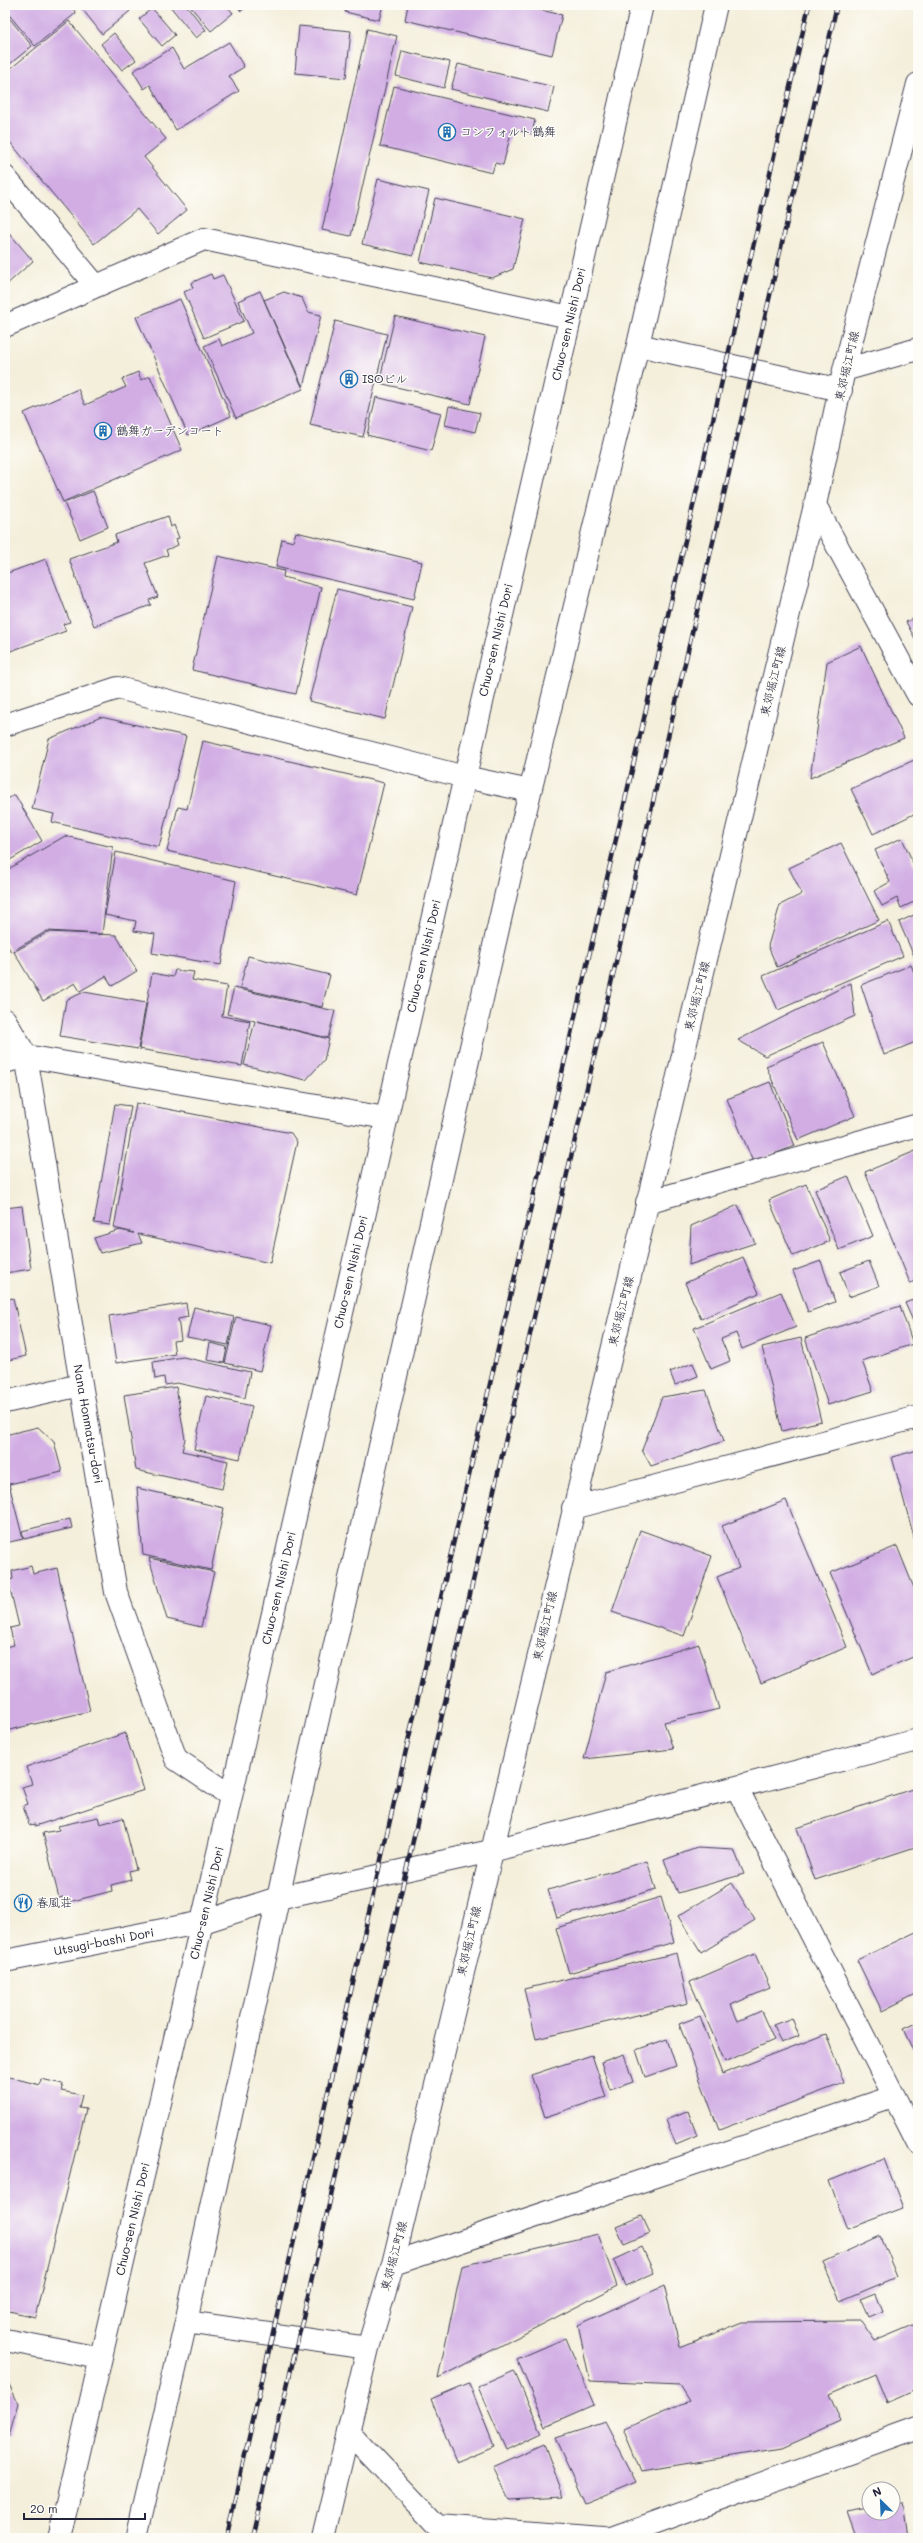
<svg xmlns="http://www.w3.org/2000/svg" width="923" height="2543" font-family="Mali,'Klee One',sans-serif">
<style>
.building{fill:#d1ade4}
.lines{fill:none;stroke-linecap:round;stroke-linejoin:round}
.minor-casing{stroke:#424153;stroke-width:24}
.minor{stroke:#fff;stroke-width:22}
.rail-casing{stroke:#22223b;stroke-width:4.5}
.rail{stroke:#fdfcf7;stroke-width:3;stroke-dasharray:9;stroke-linecap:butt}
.labels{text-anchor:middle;stroke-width:3;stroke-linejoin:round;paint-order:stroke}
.poi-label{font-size:12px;fill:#22223b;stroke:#fdfcf7;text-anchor:start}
.street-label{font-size:12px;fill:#22223b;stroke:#fdfcf7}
</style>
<rect width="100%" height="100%" fill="#fdfcf7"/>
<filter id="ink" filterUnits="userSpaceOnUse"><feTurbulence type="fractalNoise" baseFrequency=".025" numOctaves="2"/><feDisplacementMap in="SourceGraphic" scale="8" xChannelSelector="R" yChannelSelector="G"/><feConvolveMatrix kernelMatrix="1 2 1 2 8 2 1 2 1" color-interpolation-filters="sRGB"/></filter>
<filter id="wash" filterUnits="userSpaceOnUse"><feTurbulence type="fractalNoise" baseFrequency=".012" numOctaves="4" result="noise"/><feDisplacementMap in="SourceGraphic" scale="16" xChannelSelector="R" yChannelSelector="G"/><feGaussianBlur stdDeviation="0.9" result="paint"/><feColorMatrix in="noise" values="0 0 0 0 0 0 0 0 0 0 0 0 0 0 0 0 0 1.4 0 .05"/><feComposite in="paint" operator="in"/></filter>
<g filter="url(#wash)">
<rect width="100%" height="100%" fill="#f4efdb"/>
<g id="blocks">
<path class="building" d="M5,5H70L76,13L35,46L5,10Z
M79,5H125L130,11L102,34Z
M169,5H186L206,30L196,38Z
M189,5H226L233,13L211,31Z
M236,5H249L241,11Z
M346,5H383L379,20L345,12Z
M408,5H519L562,15L552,55L405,20Z
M535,5H553L552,10Z
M152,8L175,35L162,46L139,19Z
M5,13L32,46L5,68Z
M69,21L166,139L144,157L187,210L158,234L137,209L94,244L5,136V73Z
M299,26L351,31L346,78L295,73Z
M367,29L397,36L351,236L322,230Z
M114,33L136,60L122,70L101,44Z
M229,42L244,67L229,76L239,91L176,130L150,85L144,89L133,71L172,48L184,69Z
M402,51L450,62L444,88L396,76Z
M458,64L554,87L548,112L451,89Z
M394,86L535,120L532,134L512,129L503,165L495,163L492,173L380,146Z
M378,179L429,191L413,256L362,244Z
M435,198L525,219L513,269L492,278L420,262Z
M5,228L33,261L5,286Z
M211,274L213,279L223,275L244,321L204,338L184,292L193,288L191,283Z
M260,291L303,389L236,418L204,346L219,339L222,346L252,333L238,301Z
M284,292L302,298L308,312L321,315L303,387L264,300Z
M180,299L231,416L188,435L136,317Z
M395,316L485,337L470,404L379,383Z
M335,321L387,334L363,437L310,425Z
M138,372L141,380L150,376L182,450L63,502L24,413L78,389L85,405L126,387L122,379Z
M376,397L441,413L431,451L367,435Z
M449,406L480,413L475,432L445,425Z
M93,491L108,527L80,539L64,503Z
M168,516L171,527L174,525L179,538L176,539L178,545L166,550L168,555L145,563L158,597L149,600L151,605L94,626L69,559L117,542L115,535Z
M296,532L422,562L414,599L276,567L282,539L293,542Z
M218,556L284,571L283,577L321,587L296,694L192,670Z
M46,559L70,622L63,624L66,631L5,653V574Z
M337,589L412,607L385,719L309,701Z
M918,616V644L906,622Z
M861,646L904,738L810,778L827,662Z
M101,717L186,736L159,847L52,822L54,814L32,809L49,739Z
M203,741L384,783L357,895L167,851L178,807L187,809Z
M914,760L918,769V812L873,834L851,789Z
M15,795L42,841L5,863V800Z
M65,836L113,847L102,934L47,931L11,952L5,941V871Z
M902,838L918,874V900L901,908L897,898L882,906L874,891L890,882L875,850Z
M841,843L879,920L777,967L768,946L780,905L802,894L789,868Z
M116,852L236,881L221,965L152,953L155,934L134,931L136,921L105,915Z
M918,913V965L899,922Z
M888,921L903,956L778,1010L763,976Z
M48,932L116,935L137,971L112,986L106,976L80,991L75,983L43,1001L14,952Z
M248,956L330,975L322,1007L240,988Z
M911,965L918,982V1041L884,1055L861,985Z
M175,970L194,972L192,980L227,986L222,1016L250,1021L242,1066L139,1049L152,973L173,977Z
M851,983L855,1016L765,1056L738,1040Z
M234,988L335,1011L328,1038L257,1021L329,1039L324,1060L306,1080L244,1065L255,1021L227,1014Z
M84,992L146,1003L138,1049L60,1036L66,1000Z
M823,1042L855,1116L798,1140L766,1066Z
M770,1082L795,1146L753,1162L727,1099Z
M136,1103L291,1133L297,1142L270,1263L138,1234L142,1243L100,1253L94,1238L120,1230L134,1233L114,1228Z
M115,1104L131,1106L110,1225L94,1223Z
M918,1150V1280L910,1283L865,1172Z
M848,1176L873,1236L839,1250L815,1190Z
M806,1184L830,1241L793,1256L769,1200Z
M738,1205L755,1243L689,1265L691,1226Z
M22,1206L31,1269L5,1273V1208Z
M743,1257L759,1293L701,1319L685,1283Z
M821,1261L835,1302L808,1312L793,1271Z
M869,1261L879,1286L849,1297L840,1272Z
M781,1292L796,1327L742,1349L736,1333L721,1339L730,1361L711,1369L694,1328Z
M13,1298L26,1356L5,1361V1300Z
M918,1298V1332L905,1303Z
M186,1303L188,1317L178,1319L181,1340L173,1341L175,1354L116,1363L109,1316Z
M900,1306L913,1344L862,1361L873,1391L828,1405L805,1338Z
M194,1307L234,1317L228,1345L187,1337Z
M236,1317L271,1325L260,1371L225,1363Z
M801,1338L821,1421L782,1431L762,1347Z
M210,1343L227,1347L224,1363L207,1360Z
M183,1357L250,1372L245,1398L177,1383L165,1385L164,1377L155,1379L153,1362Z
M693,1363L698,1376L675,1385L670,1372Z
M176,1387L185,1439L182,1451L228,1461L222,1489L136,1470L124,1395Z
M706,1390L724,1441L651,1466L642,1450L662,1397Z
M206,1396L252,1406L240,1459L194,1449Z
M38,1427L54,1442L62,1472L9,1484L23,1539L5,1543V1435Z
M918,1450V1552L892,1457Z
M137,1488L224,1508L211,1570L143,1555Z
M786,1500L847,1647L761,1683L717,1577L739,1568L722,1526Z
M70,1519L72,1528L24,1539L22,1531Z
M640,1530L712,1556L684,1636L612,1612Z
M897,1546L918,1598V1655L872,1674L830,1573Z
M149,1558L214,1572L201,1627L167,1619Z
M31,1566L33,1574L57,1568L90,1711L5,1731V1647L14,1645L10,1628L19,1626L8,1580L13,1579L12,1571Z
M699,1644L719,1709L664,1722L673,1749L584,1759L606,1672Z
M125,1733L144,1790L35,1826V1824L29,1825L23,1806L28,1804L22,1787L32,1784L26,1767Z
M918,1787V1846L815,1880L797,1828Z
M98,1817L100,1824L123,1818L136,1869L129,1871L131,1880L111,1885L112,1891L65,1903L63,1897L59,1898L43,1833L59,1830L58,1826Z
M697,1848L734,1850L744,1874L678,1893L664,1860Z
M647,1861L656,1889L557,1918L548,1890Z
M732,1883L755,1920L701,1953L678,1916Z
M661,1897L674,1942L569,1973L556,1928Z
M918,1931V1993L882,2011L857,1960Z
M677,1953L688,2003L536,2039L524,1989Z
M755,1954L770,1988L731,2005L738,2021L761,2011L774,2040L725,2062L690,1982Z
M700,2016L722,2074L826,2034L844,2083L719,2130L679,2024Z
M792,2018L799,2036L781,2043L773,2025Z
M918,2022V2061L903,2029Z
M667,2039L676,2066L645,2077L636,2050Z
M624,2054L633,2082L610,2090L601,2062Z
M592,2055L606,2097L545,2117L531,2075Z
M5,2076L40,2085L41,2079L63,2084L61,2091L82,2095L79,2108L86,2109L35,2317L5,2310Z
M688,2111L697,2136L676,2145L666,2120Z
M884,2159L903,2208L847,2229L829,2181Z
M642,2216L650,2233L624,2244L616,2227Z
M598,2234L617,2286L438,2378L462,2266Z
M880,2236L897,2277L840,2301L823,2262Z
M642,2247L654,2273L625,2286L614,2260Z
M664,2286L680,2347L743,2322L861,2321L875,2341L918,2323V2389L887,2403L875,2374L829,2394L841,2422L782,2448L641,2471L623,2429L689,2401L679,2385L590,2381L578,2325Z
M875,2293L882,2311L868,2317L860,2299Z
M566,2338L594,2405L546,2426L517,2359Z
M514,2371L542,2433L506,2450L478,2387Z
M5,2376L18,2403L9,2436L5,2435Z
M469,2383L494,2446L456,2462L431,2399Z
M605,2422L636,2482L585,2503L555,2438Z
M544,2444L564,2497L509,2500L493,2467Z
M902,2503L907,2538H856L847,2513L869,2509V2513H893V2504Z"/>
</g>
</g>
<g filter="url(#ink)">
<use href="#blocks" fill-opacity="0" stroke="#424153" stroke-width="1"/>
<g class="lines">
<defs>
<path id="minor" d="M5,177L96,286
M5,326L204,239L570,317
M638,345L841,390
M844,370L918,349
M815,505L918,695
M5,725L118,688L465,777L530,791
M5,1020L26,1056L116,1592L176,1759L231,1796
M5,1062L26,1056L386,1118
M647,1202L918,1125
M5,1402L81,1385
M573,1508L918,1417
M737,1788L918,2143
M5,1961L203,1922L278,1898L491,1851L918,1740
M393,2264L893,2097
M186,2322L368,2348
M5,2340L100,2358
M348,2431L438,2526L442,2538
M438,2526L604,2538
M59,2538L221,1840L642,5
M136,2538L186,2322L297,1811L515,854L638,345L716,5
M323,2538L368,2348L393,2264L815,505L844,370L918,84
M614,2538L918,2428"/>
</defs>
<use href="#minor" class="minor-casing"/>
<use href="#minor" class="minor"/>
<defs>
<path id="rail" d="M226,2538L468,1479L809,5
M252,2538L837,5"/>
</defs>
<use href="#rail" class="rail-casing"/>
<use href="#rail" class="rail"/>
</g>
</g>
<defs>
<symbol id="building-ring" viewBox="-11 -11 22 22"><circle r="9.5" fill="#fdfcf7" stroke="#1f6fb2" stroke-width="1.5"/><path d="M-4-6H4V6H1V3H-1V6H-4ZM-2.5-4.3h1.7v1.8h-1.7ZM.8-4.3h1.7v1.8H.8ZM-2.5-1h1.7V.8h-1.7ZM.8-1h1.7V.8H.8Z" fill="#1f6fb2"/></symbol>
<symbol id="restaurant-ring" viewBox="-11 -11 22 22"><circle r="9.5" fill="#fdfcf7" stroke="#1f6fb2" stroke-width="1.5"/><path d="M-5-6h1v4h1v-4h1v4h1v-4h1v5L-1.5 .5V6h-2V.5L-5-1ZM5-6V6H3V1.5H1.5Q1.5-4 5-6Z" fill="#1f6fb2"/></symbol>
</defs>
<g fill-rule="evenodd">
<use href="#building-ring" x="437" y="122" width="20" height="20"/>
<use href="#building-ring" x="339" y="369" width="20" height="20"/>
<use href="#building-ring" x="93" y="421" width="20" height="20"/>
<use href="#restaurant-ring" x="13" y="1893" width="20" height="20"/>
</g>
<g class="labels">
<g class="poi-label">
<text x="460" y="136">コンフォルト鶴舞</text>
<text x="362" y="383">ISOビル</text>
<text x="116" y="435">鶴舞ガーデンコート</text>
<text x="36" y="1907">春風荘</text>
</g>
<g class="street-label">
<text transform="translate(569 324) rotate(-77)" y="4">Chuo-sen Nishi Dori</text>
<text transform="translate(847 366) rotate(-77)" y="4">東郊堀江町線</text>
<text transform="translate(496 640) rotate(-77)" y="4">Chuo-sen Nishi Dori</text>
<text transform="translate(773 681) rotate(-76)" y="4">東郊堀江町線</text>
<text transform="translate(424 956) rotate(-77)" y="4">Chuo-sen Nishi Dori</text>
<text transform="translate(697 996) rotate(-76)" y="4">東郊堀江町線</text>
<text transform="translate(351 1272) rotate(-77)" y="4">Chuo-sen Nishi Dori</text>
<text transform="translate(621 1311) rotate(-76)" y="4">東郊堀江町線</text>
<text transform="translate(88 1424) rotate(80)" y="4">Nana Honmatsu-dori</text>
<text transform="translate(279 1588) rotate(-77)" y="4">Chuo-sen Nishi Dori</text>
<text transform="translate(545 1626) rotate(-77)" y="4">東郊堀江町線</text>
<text transform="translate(207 1903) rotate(-77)" y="4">Chuo-sen Nishi Dori</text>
<text transform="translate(469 1941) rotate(-77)" y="4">東郊堀江町線</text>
<text transform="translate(104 1942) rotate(-11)" y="4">Utsugi-bashi Dori</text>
<text transform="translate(133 2219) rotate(-77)" y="4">Chuo-sen Nishi Dori</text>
<text transform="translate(394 2256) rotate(-75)" y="4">東郊堀江町線</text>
</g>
</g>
<rect width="923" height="2543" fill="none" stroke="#fdfcf7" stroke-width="20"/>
<g transform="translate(881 2501) rotate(336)"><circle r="19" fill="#fdfcf7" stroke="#a5a5ac"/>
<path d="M0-3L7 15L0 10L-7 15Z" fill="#1f6fb2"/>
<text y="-6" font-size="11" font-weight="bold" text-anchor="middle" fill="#22223b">N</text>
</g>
<path d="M24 2513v6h121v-6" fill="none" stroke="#22223b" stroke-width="2"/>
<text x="30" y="2513" font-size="12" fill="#22223b" stroke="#fdfcf7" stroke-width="3" paint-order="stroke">20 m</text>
</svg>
